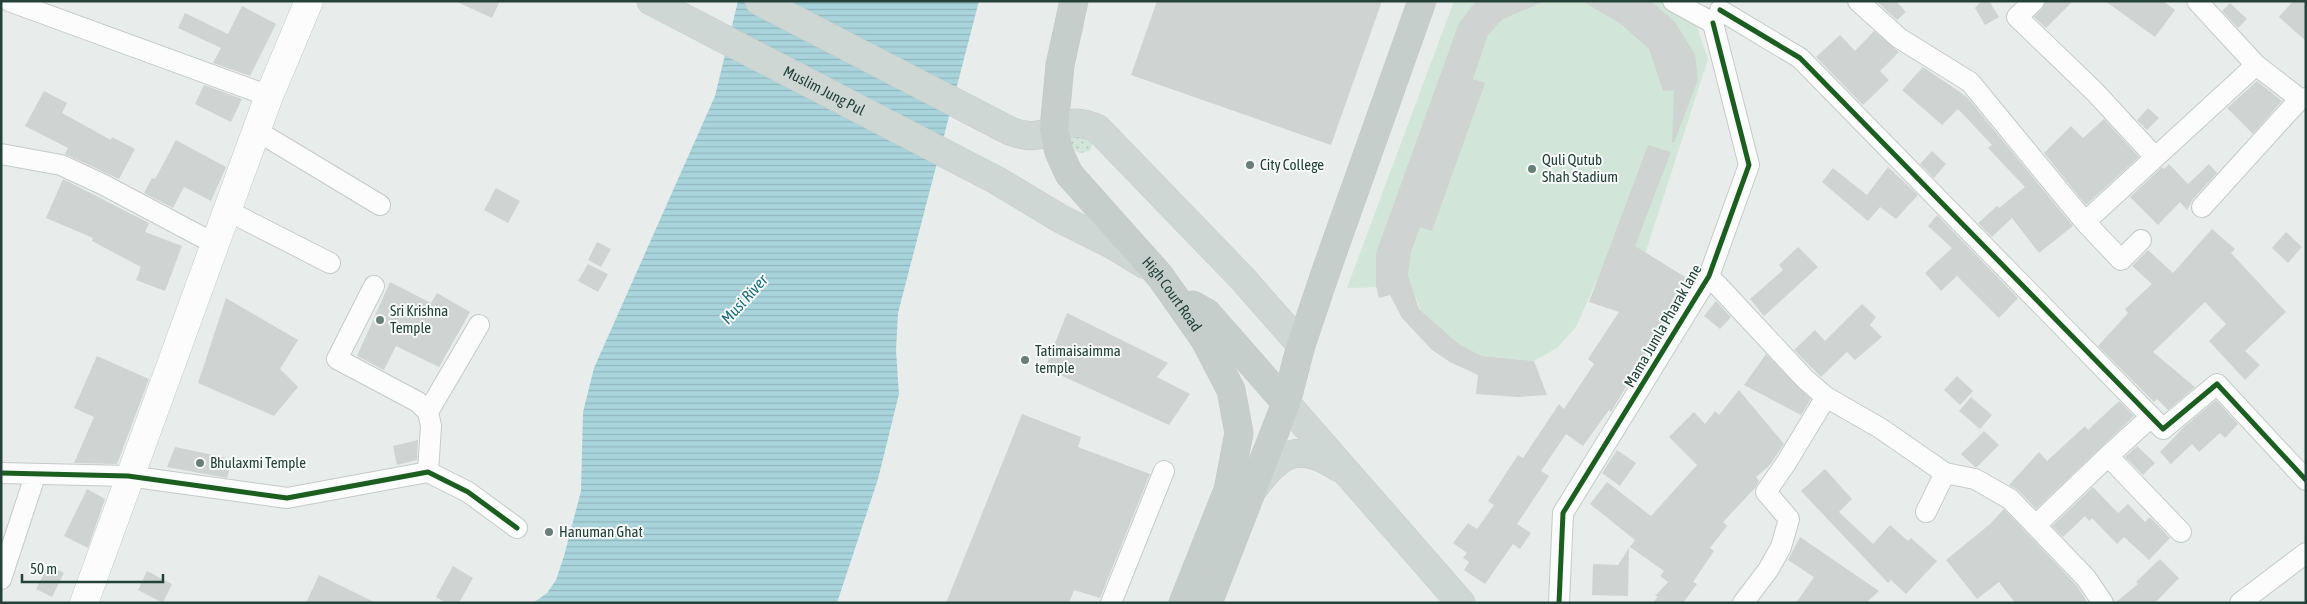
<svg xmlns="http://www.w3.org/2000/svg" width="2307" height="604" font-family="'Asap Condensed',sans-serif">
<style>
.grass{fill:url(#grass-dots)}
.pitch{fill:#d1e6d8}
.water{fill:url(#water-rules)}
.building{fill:#cfd4d2}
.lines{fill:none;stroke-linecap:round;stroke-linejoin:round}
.minor-casing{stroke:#c5cac8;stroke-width:22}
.secondary-casing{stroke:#c3cbc8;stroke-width:29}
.primary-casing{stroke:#c3ccc9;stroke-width:29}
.trunk-casing{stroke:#c3ccc9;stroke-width:29}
.minor{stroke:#fcfcfc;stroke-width:20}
.secondary{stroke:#fcfcfc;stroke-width:28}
.primary{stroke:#cfd7d5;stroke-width:28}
.trunk{stroke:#c6cecc;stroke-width:28}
.cycleway-casing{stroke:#f7fbf9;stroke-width:8}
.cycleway{stroke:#1b5e20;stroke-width:5}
.poi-dot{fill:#697e78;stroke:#f7fbf9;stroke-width:2}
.labels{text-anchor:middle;stroke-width:4;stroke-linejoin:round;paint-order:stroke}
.street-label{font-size:15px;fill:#24423a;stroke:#f7fbf9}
.poi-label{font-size:15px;fill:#24423a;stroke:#f7fbf9;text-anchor:start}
.water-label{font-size:16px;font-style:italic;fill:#1c6f80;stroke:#f7fbf9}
</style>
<defs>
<pattern id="grass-dots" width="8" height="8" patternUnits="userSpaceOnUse" patternTransform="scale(1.25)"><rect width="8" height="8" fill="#d1e6d8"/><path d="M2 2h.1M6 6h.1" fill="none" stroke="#b3c6ba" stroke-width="1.8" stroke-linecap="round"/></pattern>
<pattern id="water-rules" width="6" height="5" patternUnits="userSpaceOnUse" patternTransform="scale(1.25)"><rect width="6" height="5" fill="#a9d4db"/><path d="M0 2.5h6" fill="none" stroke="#91b7bd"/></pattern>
</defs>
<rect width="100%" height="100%" fill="#e8edeb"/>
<path class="grass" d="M1074,135L1094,141L1090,151L1080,153C1071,150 1069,142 1074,135Z"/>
<path class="pitch" d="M1454,1H1688L1708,59L1637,279L1597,280L1576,327L1557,348L1534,361L1482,356L1459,344L1421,311L1411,286L1347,288Z"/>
<path class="water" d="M738,1H979L898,313L896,351L899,394L878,479L837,603H533L547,593L556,580L564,556L581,491L583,412L594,368L715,96Z"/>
<path class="building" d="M455,1H500L492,18Z
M1157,1H1382L1331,145L1131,75Z
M1476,1H1545L1503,19L1488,35L1473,79L1485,83L1432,231L1420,227L1411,252L1408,275L1419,309L1459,344L1482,356L1534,361L1547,395L1518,397L1476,394L1478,375L1450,362L1432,350L1402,318L1390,295L1379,298L1376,286V253L1459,23Z
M1582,1H1651L1675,22L1695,54L1698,80L1674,143L1672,142L1674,90L1663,91L1649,49L1621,24Z
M1876,1H1896L1906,12L1897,20Z
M1981,1H1989L1999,17L1985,25L1975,8Z
M2046,1H2073L2046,28L2034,17L2042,9Z
M2105,1H2163L2175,10L2155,37Z
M2293,1H2306V41L2279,17Z
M2230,3L2247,19L2238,28L2222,11Z
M242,6L276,24L250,76L213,63L221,48L178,28L185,13L228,34Z
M1874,31L1899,52L1880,71L1889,80L1863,105L1816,57L1840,35L1855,51Z
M1923,67L1967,97L2073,226L2039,253L2012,218L1992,237L1978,223L1997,206L1999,208L2025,187L1988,148L1992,145L1958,109L1942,125L1902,90Z
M2257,81L2282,101L2253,134L2227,108Z
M204,85L242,99L231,122L195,104Z
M44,91L67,103L62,113L111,140L112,137L135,149L119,179L65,154L68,148L25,126Z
M2148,108L2159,118L2147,130L2137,120Z
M2104,119L2139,157L2086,205L2044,153L2071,126L2083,138Z
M176,140L226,167L211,201L184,187L173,208L144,193L152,178L155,179Z
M1648,145L1671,152L1635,246L1690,280L1611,412L1609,410L1583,446L1566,434L1541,471L1549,476L1517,524L1531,533L1520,549L1513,544L1485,584L1464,570L1469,562L1463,558L1467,553L1453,543L1468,523L1477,529L1494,505L1488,501L1518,455L1523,458L1559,404L1564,409L1594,364L1588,359L1619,312L1589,302Z
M1932,151L1946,164L1934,178L1920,164Z
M2169,164L2188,184L2209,164L2217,173L2193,199L2187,210L2180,202L2158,225L2130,197L2162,167L2164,169Z
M1888,167L1918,195L1896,219L1880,207L1868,221L1822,182L1833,168L1867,195Z
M63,179L149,223L145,232L182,246L165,291L136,280L141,267L92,241L93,238L46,218Z
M496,188L520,201L508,223L484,210Z
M1937,215L2018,298L1999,318L1957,276L1941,291L1925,273L1952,248L1928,226Z
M2212,229L2235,249L2231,253L2286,312L2245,351L2260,365L2245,380L2209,341L2226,324L2205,302L2153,352L2195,387L2168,410L2157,399L2154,402L2098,346L2128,313L2125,309L2152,284L2132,266L2148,250L2173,273Z
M2286,232L2302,247L2288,263L2272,248Z
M597,242L611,249L601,267L588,260Z
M1798,247L1818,267L1764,316L1750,299L1783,270L1779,265Z
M588,264L608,274L598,292L578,281Z
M390,282L431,303L437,293L470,312L439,367L396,346L384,370L357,356Z
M226,298L298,340L280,369L298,387L274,416L198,383Z
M1716,301L1731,317L1720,329L1704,316Z
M1862,304L1876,317L1870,325L1882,337L1855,360L1847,352L1821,377L1794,350L1815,330L1825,341Z
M1067,313L1168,363L1157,377L1190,394L1169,425L1045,368Z
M1766,354L1811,399L1801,415L1744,385Z
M97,356L149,379L117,464L74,463L94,417L74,408Z
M1957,376L1973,391L1960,405L1944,390Z
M1739,390L1784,444L1769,466L1756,477L1759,481L1755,488L1723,522L1727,526L1710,548L1714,551L1693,582L1697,584L1683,603H1653L1658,596H1655L1668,582L1660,576L1664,571L1630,547L1635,540L1590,504L1607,482L1651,516L1697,465L1669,437L1694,412L1705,424L1715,411L1719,415Z
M1971,397L1992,415L1980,429L1959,411Z
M2216,400L2238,424L2225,438L2220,433L2199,452L2192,444L2171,464L2160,452L2185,426Z
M2119,401L2134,416L2036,509L2019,491L2009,485L2039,452L2047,461L2085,426L2088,430Z
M1022,414L1081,437L1078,447L1150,474L1100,598L1074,590L1069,603H946Z
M1984,431L1999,445L1977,467H1975L1961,454Z
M418,440L417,460L397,465L393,446Z
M2137,446L2155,463L2143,475L2125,457Z
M175,447L232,459L227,478L167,467Z
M1617,450L1636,463L1620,486L1602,473Z
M1825,469L1852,499L1839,512L1873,544L1890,525L1908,541L1911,538L1937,561L1906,594L1891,580L1888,583L1801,491Z
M2093,487L2118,513L2128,504L2145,522L2150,517L2170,538L2149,560L2124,537L2117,544L2092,518L2089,521L2085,516L2063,537L2052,526Z
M87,489L105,499L88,548L64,536Z
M2004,509L2077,586L2088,603H2015L1999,582L1977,599L1946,560L1990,524Z
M1800,537L1879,591L1866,603H1796L1814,577L1788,560Z
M1629,548L1628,596L1592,595L1593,564L1618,565Z
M2160,559L2179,578L2155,603H2115L2138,584L2136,582Z
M49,565L64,573L52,597L36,589Z
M453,566L473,578L459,603H446L436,597Z
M147,571L172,584L163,603L138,590Z
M319,575L376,603H306Z"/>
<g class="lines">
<defs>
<path id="minor" d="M9,1L269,96
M1673,1L1713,23
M1858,1L1899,38L1970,82L2085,222L2121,260L2141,240
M2034,1L2017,17L2094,91L2155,157
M2197,1L2256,65L2300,99L2306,98
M1720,10L1800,58L2163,429L2217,384L2306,480
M257,131L380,205
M1,154L61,165L104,185L215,244
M2202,207L2300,99
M228,211L330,263
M2085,222L2256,65
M1709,276L1805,379L1826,397L1880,428L1945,473L1975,479L2010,499L2086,578L2103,603
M374,286L337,359L418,402L428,412
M2151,417L2108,456L2181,532
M428,472L431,426L428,412L479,325
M1,473L128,476L287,498L428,472L468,492L517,528
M1926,512L1945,473
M2037,524L2108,456
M1,579L35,476
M1111,603L1164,471
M1559,603L1563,513L1709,276L1749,165L1713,23
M1743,603L1768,570L1781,547L1789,519L1766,492L1786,463L1826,397
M2240,603L2306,553"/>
<path id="secondary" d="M84,603L269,96L309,1"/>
<g id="primary">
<path id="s1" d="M651,1L996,180L1061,219L1111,244L1146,265"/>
<path d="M759,1L1010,131C1019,134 1027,137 1037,135C1065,132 1064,114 1098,129L1241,277L1301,345"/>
<path d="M1286,403L1461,603"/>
<path d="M1254,488C1280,453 1298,441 1339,468"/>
</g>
<g id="trunk">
<path id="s2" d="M1074,1L1060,65L1054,129L1059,152L1069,174L1160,276L1205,340L1231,390L1239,433L1228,490L1183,603"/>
<path d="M1193,305L1207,313L1286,403"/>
<path d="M1208,603L1286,403L1301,345L1327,268L1422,1"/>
</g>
</defs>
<use href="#minor" class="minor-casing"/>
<use href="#secondary" class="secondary-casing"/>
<use href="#primary" class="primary-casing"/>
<use href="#trunk" class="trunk-casing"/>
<use href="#minor" class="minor"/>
<use href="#secondary" class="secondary"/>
<use href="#primary" class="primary"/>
<use href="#trunk" class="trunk"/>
<defs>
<path id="cycleway" d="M1720,10L1800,58L2163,429L2217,384L2306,480
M1,473L128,476L287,498L428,472L468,492L517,528
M1559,603L1563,513L1709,276L1749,165L1713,23"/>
</defs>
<use href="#cycleway" class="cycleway-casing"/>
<use href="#cycleway" class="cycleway"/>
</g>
<g class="poi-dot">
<circle cx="1250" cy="165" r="5"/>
<circle cx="1532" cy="169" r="5"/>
<circle cx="380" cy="320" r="5"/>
<circle cx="1025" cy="360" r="5"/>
<circle cx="200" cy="463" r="5"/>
<circle cx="549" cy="532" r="5"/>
</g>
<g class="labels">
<g class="street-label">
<text dy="5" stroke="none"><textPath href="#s1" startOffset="195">Muslim Jung Pul</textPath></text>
<text dy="5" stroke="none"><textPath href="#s2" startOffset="336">High Court Road</textPath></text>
<text transform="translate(1663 326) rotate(-60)" y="5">Mama Jumla Pharak lane</text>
</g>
<g class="poi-label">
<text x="1542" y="165">Quli Qutub<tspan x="1542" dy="17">Shah Stadium</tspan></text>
<text x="1260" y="170">City College</text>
<text x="390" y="316">Sri Krishna<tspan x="390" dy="17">Temple</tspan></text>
<text x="1035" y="356">Tatimaisaimma<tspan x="1035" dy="17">temple</tspan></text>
<text x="210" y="468">Bhulaxmi Temple</text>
<text x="559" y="537">Hanuman Ghat</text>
</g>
<g class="water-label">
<text transform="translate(744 299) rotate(-48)" y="6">Musi River</text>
</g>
</g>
<rect width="2307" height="604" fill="none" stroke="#24423a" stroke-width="5"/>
<path d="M22 574v8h141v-8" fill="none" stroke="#24423a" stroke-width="2.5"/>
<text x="30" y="574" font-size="15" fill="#24423a" stroke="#f7fbf9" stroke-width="4" paint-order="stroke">50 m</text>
</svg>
